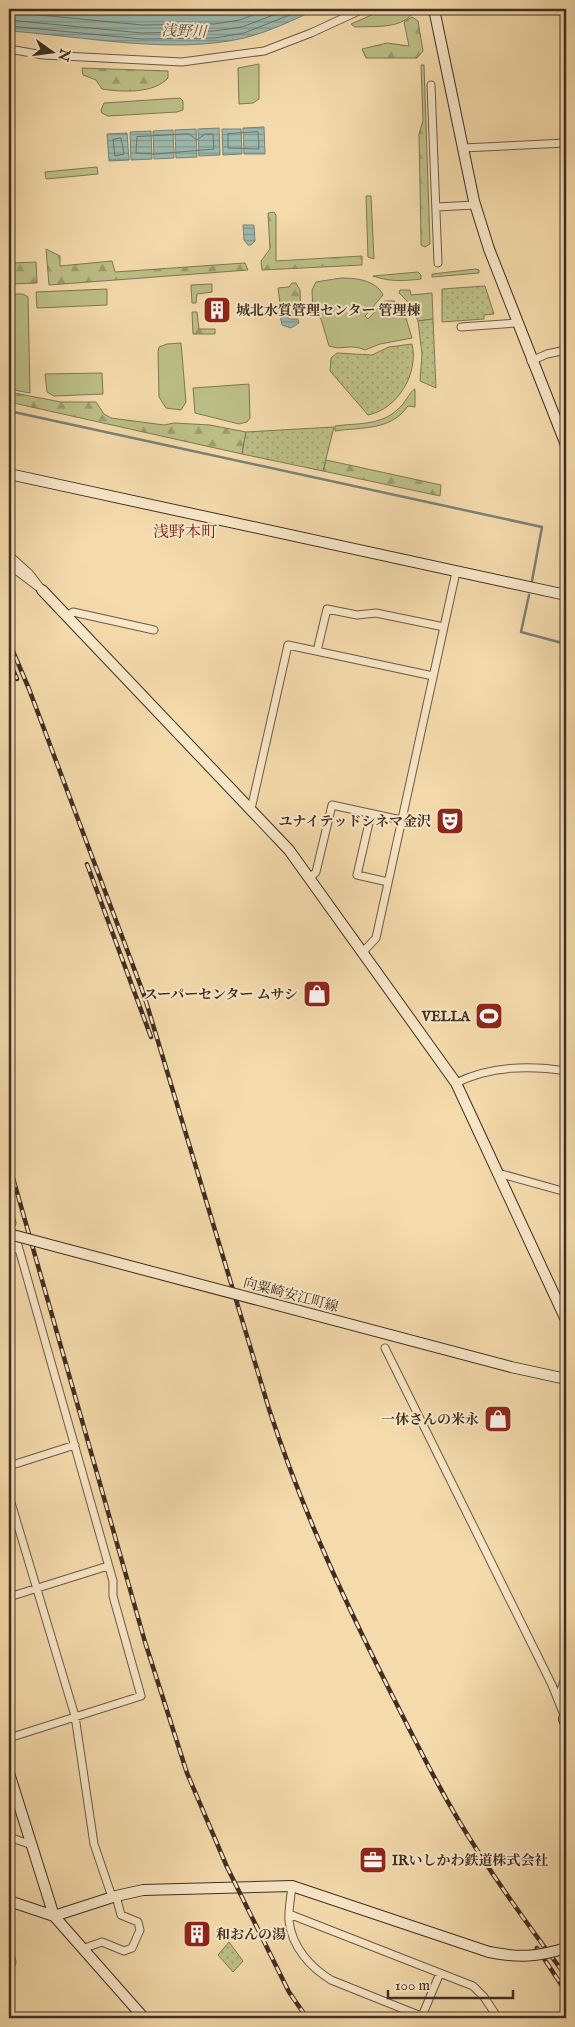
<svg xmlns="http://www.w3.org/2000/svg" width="575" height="2027" font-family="'IM FELL English','Noto Serif JP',serif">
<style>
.grass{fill:#bdc088;stroke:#7e7755}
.forest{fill:url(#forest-firs);stroke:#7e7755}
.park{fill:url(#park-dots);stroke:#7e7755}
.water{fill:url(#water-rules);stroke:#788277}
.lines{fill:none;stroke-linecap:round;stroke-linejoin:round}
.shore{stroke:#6e7469;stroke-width:1}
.stream{stroke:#788277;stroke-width:2.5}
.street-casing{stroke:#6d5944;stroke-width:9}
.secondary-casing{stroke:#402e22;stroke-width:12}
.street{stroke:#f8e8c9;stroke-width:7}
.secondary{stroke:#f8e8c9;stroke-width:10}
.rail-casing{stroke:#402e22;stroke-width:4.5}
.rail{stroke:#f8e8c9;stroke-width:2.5;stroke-dasharray:8;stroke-linecap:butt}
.secondary-bridge-casing{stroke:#402e22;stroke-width:12;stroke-linecap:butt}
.secondary-bridge{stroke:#f8e8c9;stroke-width:10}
.labels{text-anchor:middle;stroke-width:4;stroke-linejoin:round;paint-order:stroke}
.poi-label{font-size:14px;font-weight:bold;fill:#402e22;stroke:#f8e8c9;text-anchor:end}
.street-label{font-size:14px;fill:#402e22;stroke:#f8e8c9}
.water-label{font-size:15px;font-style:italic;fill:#575146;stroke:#f8e8c9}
.quarter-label{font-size:16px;fill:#7a1f14;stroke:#f8e8c9}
</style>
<defs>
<pattern id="forest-firs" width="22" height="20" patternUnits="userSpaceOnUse" patternTransform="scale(1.25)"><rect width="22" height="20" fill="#bdc088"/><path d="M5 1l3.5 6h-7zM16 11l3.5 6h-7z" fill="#9b9c6f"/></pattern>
<pattern id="park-dots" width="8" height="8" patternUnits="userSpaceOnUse" patternTransform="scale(1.25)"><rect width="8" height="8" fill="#bdc088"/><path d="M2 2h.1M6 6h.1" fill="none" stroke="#9b9c6f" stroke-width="1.8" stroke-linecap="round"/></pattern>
<pattern id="water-rules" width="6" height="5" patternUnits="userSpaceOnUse" patternTransform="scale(1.25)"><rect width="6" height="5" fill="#9dbab0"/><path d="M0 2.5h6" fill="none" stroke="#81988f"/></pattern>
</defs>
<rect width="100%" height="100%" fill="#f5dbac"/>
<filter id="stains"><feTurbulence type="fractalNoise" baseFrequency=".004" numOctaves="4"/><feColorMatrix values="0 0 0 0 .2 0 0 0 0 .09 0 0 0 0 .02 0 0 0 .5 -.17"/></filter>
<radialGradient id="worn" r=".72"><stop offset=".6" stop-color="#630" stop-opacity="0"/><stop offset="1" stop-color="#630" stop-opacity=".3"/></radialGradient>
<path class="grass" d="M385,9H411L412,14C400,29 374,26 355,27L351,24Z
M259,64V99L253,103L239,104L238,68Z
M180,98L183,101V110L177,112L108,116L102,113L101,110L104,103Z
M97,167L98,174L46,179L45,172Z
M366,196H371L374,259L368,257Z
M418,272L421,275V279C403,281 390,282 373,276Z
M341,278C356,278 376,280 383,295L365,316L368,319L385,301H394L405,315L412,338L380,344L365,350C350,343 342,351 329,346L321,319L313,312L312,290L316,282Z
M107,289V305L37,308L36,292Z
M400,290H410L411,295L432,293L433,319L418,321L410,304L399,293Z
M9,294H23L28,297L30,393L9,389Z
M181,343L186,402L181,410L166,408L159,397L158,352L159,347L167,344Z
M102,373L103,394L54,396L47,392L45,374Z
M249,384L250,418L247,422L239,424L195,413L193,388Z
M415,389V407L408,406C391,431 361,427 335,431V426C356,423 381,426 398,409C405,404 409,392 415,389Z"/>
<path class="forest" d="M412,17L418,21L423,51L417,58H366L362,49L387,43L409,46L404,22Z
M421,65H424L430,244L425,247L421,245V238L419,134L423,121Z
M82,68L168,71V78C154,94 121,92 102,89L96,80L83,75Z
M274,212L276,215V261L362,256V265L262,270L261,261L270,249L268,213Z
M46,249L60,256V266L112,261L115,272L245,263L248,270L49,285Z
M36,262L37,283L9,284V271H12V263Z
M476,269L479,270V273L432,277V274Z
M292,283H296L300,290L301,316L288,315L286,304L280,303L278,288L289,287Z
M212,284V292L197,294L196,303H192L191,285Z
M192,312H197L199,329H215V334H193Z
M9,392L61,402H96L104,414L111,418L164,425L174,423L210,425L246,432L242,454L9,402Z
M326,460L441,485L440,496L323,471Z"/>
<path class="park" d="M485,286L494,314L484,315V319L442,322V289Z
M433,319L436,388L420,381L422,354L418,321Z
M412,344C419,373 398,409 368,415L330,371L331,358L337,353L372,355L389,347Z
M334,427L323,471L242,454L246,432Z
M229,1942L243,1961L233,1972L218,1955Z"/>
<path class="water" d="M9,9H318C295,19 269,32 244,38C171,55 83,36 9,31Z
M264,127L265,154H244L243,128Z
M219,128L220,155L199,156L198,129Z
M196,129L197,157L176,158L175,130Z
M222,129H241L242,154L223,155Z
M173,130L174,158L154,159L153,131Z
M151,131L152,159L131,160L130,132Z
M127,133L129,160L109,161L107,134Z
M243,225H254L255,241L251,245H248L244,240Z
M282,305L286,306L287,317L290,319H298L299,323L291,328L282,325L279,311Z"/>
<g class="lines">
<path class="shore" d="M9,12L142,25L214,24L240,20L268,9
M9,20L142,33L214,31L242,27L289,9
M9,26L142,39L215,38L244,33L305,9
M258,132L259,149L228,148V134Z
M189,134L197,140L205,134H213L214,149L156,154L136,153L137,137Z
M121,138L124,154L115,156L113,140Z"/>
<path class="stream" d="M9,411L542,527L532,581
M529,595L521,632L566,644"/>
<defs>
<path id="street" d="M9,49L43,55L182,62L264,51L311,33L363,9
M431,85L438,263
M463,148L566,143
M436,207L475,205
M461,327L516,323
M531,361L547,354L566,350
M9,555L29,573L42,590
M9,565L38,587
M67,616L73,612L154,630
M317,651L327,609L357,615L376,613L444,627
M251,809L288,645L433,676
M371,814L357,875L388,882
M309,879L316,872L332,805L401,820
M362,953L376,938L456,572
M456,1083C489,1066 530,1065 566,1071
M498,1173L566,1192
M9,1213L12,1223
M9,1246L19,1250
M385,1348L552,1685L566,1720
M9,1466L75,1445
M9,1496L75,1716L94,1844L112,1897
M9,1597L108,1566
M562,1703L561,1690L566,1675
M9,1738L141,1696L113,1596V1581L17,1242
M9,1837L32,1845
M292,1886C291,1897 288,1910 289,1921C292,1947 310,1967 331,1980L426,2018
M289,1914L473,1986L484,1997L498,2018
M82,1949L102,1942L124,1951L132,1948L140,1930L138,1922L121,1915L116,1896
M9,1951L12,1962L9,1969
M422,2016L440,1973"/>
<path id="secondary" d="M434,9L474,201L489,249L566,445
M9,474L566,595
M42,590L289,850L456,1083L566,1320
M511,1367L566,1379
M564,1719L566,1724
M9,1773L54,1916L144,2018
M9,1901L54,1916L116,1896L143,1890L292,1886L489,1952"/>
</defs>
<use href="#street" class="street-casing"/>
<use href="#secondary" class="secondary-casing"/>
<use href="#street" class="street"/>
<use href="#secondary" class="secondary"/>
<defs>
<path id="rail" d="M9,642L29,689L144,995L269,1409C302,1510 345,1602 393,1697C420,1750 446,1803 479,1853C506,1895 536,1936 566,1976
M9,661L17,679
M87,864L151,1037
M9,1164L145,1642L187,1773L227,1867L289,1992L307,2018
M537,1948L566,1992"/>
</defs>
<use href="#rail" class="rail-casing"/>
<use href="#rail" class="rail"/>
<defs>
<path id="secondary-bridge" d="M9,1234L511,1367
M489,1952C520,1958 537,1957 566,1948"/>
</defs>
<use href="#secondary-bridge" class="secondary-bridge-casing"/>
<use href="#secondary-bridge" class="secondary-bridge"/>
</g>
<defs>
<symbol id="building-square" viewBox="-11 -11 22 22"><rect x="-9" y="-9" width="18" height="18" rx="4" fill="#8f2418" stroke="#f8e8c9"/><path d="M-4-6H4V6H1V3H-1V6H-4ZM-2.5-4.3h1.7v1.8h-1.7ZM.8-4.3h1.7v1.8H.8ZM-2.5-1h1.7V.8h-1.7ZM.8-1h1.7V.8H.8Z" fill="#fff"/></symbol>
<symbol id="theatre-square" viewBox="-11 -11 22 22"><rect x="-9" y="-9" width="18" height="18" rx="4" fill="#8f2418" stroke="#f8e8c9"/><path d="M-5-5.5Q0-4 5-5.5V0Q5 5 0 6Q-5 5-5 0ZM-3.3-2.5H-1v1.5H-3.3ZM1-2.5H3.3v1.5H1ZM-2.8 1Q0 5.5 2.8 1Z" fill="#fff"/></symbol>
<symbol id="shop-square" viewBox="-11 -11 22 22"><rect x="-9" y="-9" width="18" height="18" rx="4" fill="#8f2418" stroke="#f8e8c9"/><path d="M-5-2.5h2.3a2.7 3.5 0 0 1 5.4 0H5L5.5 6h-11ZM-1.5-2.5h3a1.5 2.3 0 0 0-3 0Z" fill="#fff"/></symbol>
<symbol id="stadium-square" viewBox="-11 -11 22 22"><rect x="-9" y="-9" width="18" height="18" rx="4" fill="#8f2418" stroke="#f8e8c9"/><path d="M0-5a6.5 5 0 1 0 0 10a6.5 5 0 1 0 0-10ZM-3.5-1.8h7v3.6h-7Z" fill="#fff"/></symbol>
<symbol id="office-square" viewBox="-11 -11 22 22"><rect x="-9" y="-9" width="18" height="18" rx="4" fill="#8f2418" stroke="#f8e8c9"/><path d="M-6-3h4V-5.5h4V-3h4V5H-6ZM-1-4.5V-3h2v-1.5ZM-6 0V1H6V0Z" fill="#fff"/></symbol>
</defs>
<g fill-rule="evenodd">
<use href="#building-square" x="201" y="294" width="32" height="32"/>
<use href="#theatre-square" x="434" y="805" width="32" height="32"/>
<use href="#shop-square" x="301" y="978" width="32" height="32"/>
<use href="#stadium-square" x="473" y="1000" width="32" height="32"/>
<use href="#shop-square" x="482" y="1403" width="32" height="32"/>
<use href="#office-square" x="357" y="1844" width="32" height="32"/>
<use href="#building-square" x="181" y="1918" width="32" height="32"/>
</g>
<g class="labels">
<g class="poi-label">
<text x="236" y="315" text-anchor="start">城北水質管理センター 管理棟</text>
<text x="431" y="826">ユナイテッドシネマ金沢</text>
<text x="298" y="999">スーパーセンター ムサシ</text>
<text x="470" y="1021">VELLA</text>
<text x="479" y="1424">一休さんの米永</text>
<text x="392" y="1865" text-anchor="start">IRいしかわ鉄道株式会社</text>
<text x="216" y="1939" text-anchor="start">和おんの湯</text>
</g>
<g class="street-label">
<text transform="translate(291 1294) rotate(15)" y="5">向粟崎安江町線</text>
</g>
<g class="water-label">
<text transform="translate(184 31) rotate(2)" y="5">浅野川</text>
</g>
<g class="quarter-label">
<text x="185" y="537">浅野本町</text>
</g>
</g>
<rect width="575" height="2027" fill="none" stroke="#f5dbac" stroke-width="30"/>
<rect x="10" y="10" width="555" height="2007" fill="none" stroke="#402e22" stroke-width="2.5"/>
<rect x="15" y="15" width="545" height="1997" fill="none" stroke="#402e22"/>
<g transform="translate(52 52) rotate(104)" stroke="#f8e8c9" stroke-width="4" paint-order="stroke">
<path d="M0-4L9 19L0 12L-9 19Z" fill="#402e22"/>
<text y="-8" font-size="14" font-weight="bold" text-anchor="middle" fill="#402e22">N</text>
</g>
<path d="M388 1990v8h125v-8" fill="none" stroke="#402e22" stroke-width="2.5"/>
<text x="395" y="1990" font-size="15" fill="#402e22" stroke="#f8e8c9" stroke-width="4" paint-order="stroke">100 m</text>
<rect width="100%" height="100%" filter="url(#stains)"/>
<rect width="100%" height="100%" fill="url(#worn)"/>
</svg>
